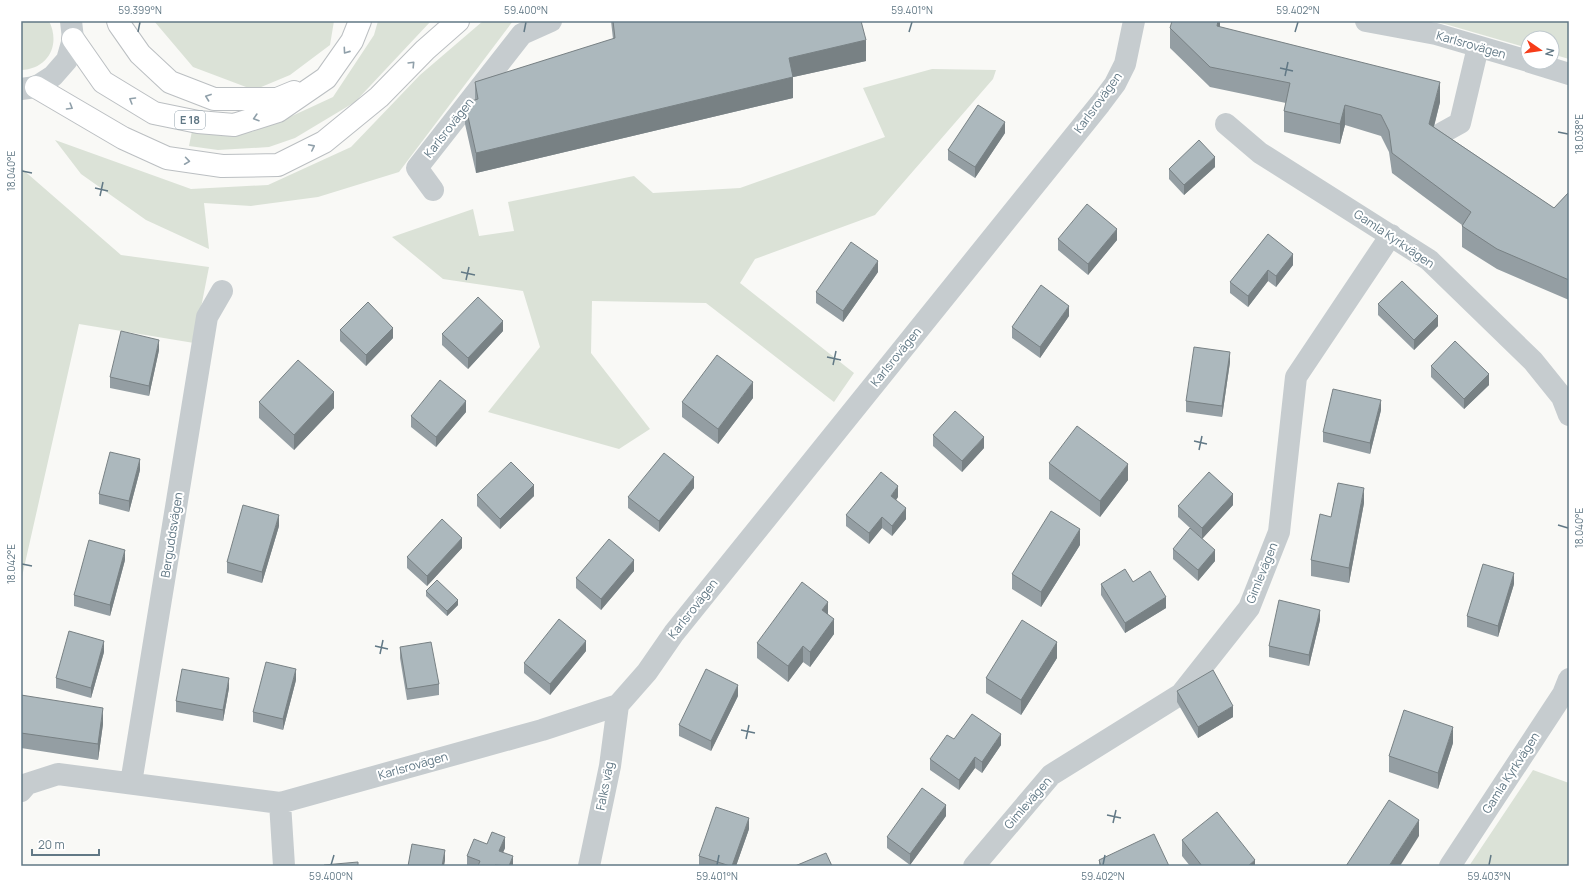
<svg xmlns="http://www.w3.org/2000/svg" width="1590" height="887" font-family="Manrope,sans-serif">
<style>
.green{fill:#dbe2d7}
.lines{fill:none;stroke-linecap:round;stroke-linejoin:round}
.highway-casing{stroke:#bbbfc2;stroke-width:24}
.minor{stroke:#c6cccf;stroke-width:22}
.highway{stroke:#fff;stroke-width:22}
.wall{fill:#949ea3}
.shaded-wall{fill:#788184}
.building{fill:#acb8bd;stroke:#788184}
.oneway{stroke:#90a0aa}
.ticks{fill:none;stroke:#617885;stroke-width:1.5}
.labels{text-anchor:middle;stroke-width:4;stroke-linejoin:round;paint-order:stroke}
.shield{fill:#fff;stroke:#90a0aa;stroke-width:1}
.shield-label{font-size:11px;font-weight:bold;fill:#617885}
.street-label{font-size:12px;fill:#617885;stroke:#fff}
.neatline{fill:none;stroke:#617885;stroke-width:1.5}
.ticks-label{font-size:10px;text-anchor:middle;fill:#617885}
</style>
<rect width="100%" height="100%" fill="#f9f9f6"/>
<path class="green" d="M21,21H49C61,45 48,69 21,70Z
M154,21H334L330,45L290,75L254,90L193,67Z
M378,21H431L355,102L295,138L269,147L218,150L189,146L192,131L251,132L279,122L333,97L374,35Z
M483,21H513L399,172L318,197L251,206L204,203L209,249L146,220L81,174L55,140L191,189L268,185L351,147L420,75Z
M1426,21H1569V59L1552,54V38H1528V48L1445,24Z
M932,69L996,70L993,79L875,215L755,259L740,283L854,373L834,402L706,303L592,301L591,353L650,429L619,449L488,412L540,347L523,291L443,279L392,237L473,209L479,236L514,231L508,202L634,176L653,193L740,188L885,137L863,88Z
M21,168L121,255L209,267L194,343L79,324L21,581Z
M1533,770L1569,783V866H1469Z"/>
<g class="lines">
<defs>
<path id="highway" d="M118,21L119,24L140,54L170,82L214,99H277L294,92
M73,39L103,82L154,113L198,122L234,125L278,111L326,78L352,41L360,21
M36,87L123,138L167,158L222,166L278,165L324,142L379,97L425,50L458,21"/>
</defs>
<use href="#highway" class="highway-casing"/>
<path class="minor" d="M1366,21L1436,34L1528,61
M1530,62L1569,74
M21,89L36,87L53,76L67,60L73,39L71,21
M1226,124L1260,153L1429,260L1533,361L1562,397L1569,415
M1442,133L1460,123L1478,47
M433,190L417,168L522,34L551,21
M131,783L207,317L222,291
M21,791L27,784L58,774L280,803L542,730L618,705L647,672L674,633L1100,104L1115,84L1125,64L1134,21
M280,803L284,866
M589,866L610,766L618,705
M974,866L1051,775L1181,694L1249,608L1279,532L1296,377L1391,235
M1450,866L1563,694L1569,679"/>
<use href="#highway" class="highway"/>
</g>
<path class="wall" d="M611,21H861L866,61L793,77V98L476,173L465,124V103L475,100V82L613,39Z
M1220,21V27L1440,102L1434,127L1554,208L1569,192V300L1497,269L1462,247V225L1392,173L1389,152L1381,136L1345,125L1340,144L1284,132V111L1286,103L1210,87L1170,48V28Z
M1005,133L975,178L948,160V150Z
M1215,167L1184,195L1169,179V169Z
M1268,234L1293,265L1276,287L1268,281L1248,307L1230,293V282Z
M1058,239L1117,240L1088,275L1058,250Z
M878,272L843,322L816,303V292Z
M1378,304L1438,326L1414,350L1378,315Z
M1069,316L1040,358L1012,338V327Z
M340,330L393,338L366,366L340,341Z
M503,331L468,369L442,345V334Z
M159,350L149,396L110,388V377Z
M1230,362L1222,417L1186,412V401Z
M1431,366L1489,385L1464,409L1431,377Z
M753,398L718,444L682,417V402Z
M259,402L334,408L294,450L259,418Z
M1381,410L1370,454L1323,442V432Z
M466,412L436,447L411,427V416Z
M933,435L984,448L962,472L933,446Z
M1049,463L1128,480L1100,517L1049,479Z
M140,470L129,512L99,504V494Z
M694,488L659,532L628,508V497Z
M477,495L534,496L500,529L477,506Z
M898,497L896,500L906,519L892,536L882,528L869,544L846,526V515Z
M1364,503L1349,583L1311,576V560L1331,517Z
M1233,505L1202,539L1215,561L1198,581L1173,559V549L1200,537L1178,517V506Z
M279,526L262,583L227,573V562Z
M1080,545L1041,607L1012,589V574Z
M462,548L427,586L407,568V557Z
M125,560L110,616L74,606V595Z
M634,571L601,610L576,588V578Z
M1133,582L1166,608L1125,633L1101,595V584Z
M1514,584L1498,637L1467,627V616Z
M426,591L458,605L447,616L426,596Z
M828,614L834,634L810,667L803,662L788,682L757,658V643Z
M1320,620L1309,666L1269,657V646Z
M400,647L439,684V695L407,700L400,658Z
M586,651L550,695L524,673V663Z
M104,652L91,698L56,688V678Z
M1057,658L1021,715L986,693V678Z
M296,680L283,730L253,722V712Z
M229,688L223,721L176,712V701Z
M1177,691L1233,717L1198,738L1177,702Z
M21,695L103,724L98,760L21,748Z
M738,696L711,751L679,736V725Z
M954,739L1001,745L982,773L975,768L959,790L930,770V759Z
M1453,743L1438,789L1389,772V756Z
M946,816L910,865L887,848V837Z
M749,829L736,866H699V856Z
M1182,840L1255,866H1190L1182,856Z
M487,844L505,848L503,852L513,866H467V856Z
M1099,860L1169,866H1099Z"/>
<path class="shaded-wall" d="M1218,21H1220V32L1217,26Z
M866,40V61L789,78V58Z
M793,77V98L476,173V153Z
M1440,82V102L1429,145V124Z
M1345,105V125L1340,144V124Z
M1005,122V133L975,178V167Z
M1215,157V167L1184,195V185Z
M1117,229V240L1088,275V264Z
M1293,254V265L1276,287V276Z
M878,261V272L843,322V311Z
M1268,270V281L1248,307V296Z
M1069,306V316L1040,358V347Z
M1438,316V326L1414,350V340Z
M503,321V331L468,369V358Z
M393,328V338L366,366V355Z
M159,340V350L149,396V386Z
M1230,352V362L1222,417V406Z
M1489,374V385L1464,409V399Z
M753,382V398L718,444V429Z
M334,392V408L294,450V435Z
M1381,400V410L1370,454V443Z
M466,401V412L436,447V437Z
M984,437V448L962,472V461Z
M140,459V470L129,512V501Z
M1128,464V480L1100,517V501Z
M694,477V488L659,532V521Z
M534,485V496L500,529V519Z
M898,486V497L891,507V496Z
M1364,488V503L1349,583V568Z
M1233,494V505L1202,539V528Z
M906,508V519L892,536V526Z
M279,515V526L262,583V572Z
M882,517V528L869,544V533Z
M1080,529V545L1041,607V592Z
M462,538V548L427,586V576Z
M125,550V560L110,616V605Z
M1215,550V561L1198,581V570Z
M634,560V571L601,610V599Z
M1514,573V584L1498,637V626Z
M1166,597V608L1125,633V623Z
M458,600V605L447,616V611Z
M828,602V617L822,610Z
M1320,610V620L1309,666V655Z
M834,619V634L810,667V652Z
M104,641V652L91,698V688Z
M586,641V651L550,695V684Z
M1057,642V658L1021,715V700Z
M803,646V662L788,682V666Z
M296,669V680L283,730V719Z
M229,678V688L223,721V710Z
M738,685V696L711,751V741Z
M1233,706V717L1198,738V727Z
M103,708V724L98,760V744Z
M1453,727V743L1438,789V773Z
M1001,734V745L982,773V762Z
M975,757V768L959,790V780Z
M946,805V816L910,865V854Z
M749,818V829L736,866H732Z
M1419,820V836L1400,866H1389Z
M505,837V848L499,862V851Z
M445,850V861L444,866H442Z
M513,856V866H509Z
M1255,860V866H1248Z"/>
<path class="building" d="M613,21H861L866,40L789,58L793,77L476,153L465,103L478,99L475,82L615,38Z
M1172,21H1218L1217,26L1440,82L1429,124L1554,208L1569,192V280L1497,249L1462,226L1471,212L1392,153L1389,131L1381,115L1345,105L1340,124L1284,111L1290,83L1210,67L1170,28Z
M978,105L1005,122L975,167L948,150Z
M1199,140L1215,157L1184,185L1169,169Z
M1087,204L1117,229L1088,264L1058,239Z
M1268,234L1293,254L1276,276L1268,270L1248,296L1230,282Z
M851,242L878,261L843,311L816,292Z
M1402,281L1438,316L1414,340L1378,304Z
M1041,285L1069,306L1040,347L1012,327Z
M478,297L503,321L468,358L442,334Z
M368,302L393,328L366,355L340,330Z
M121,331L159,340L149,386L110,377Z
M1455,341L1489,374L1464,399L1431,366Z
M1194,347L1230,352L1222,406L1186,401Z
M717,355L753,382L718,429L682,402Z
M298,360L334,392L294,435L259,402Z
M440,380L466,401L436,437L411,416Z
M1333,389L1381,400L1370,443L1323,432Z
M955,411L984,437L962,461L933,435Z
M1077,426L1128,464L1100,501L1049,463Z
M110,452L140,459L129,501L99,494Z
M664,453L694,477L659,521L628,497Z
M511,462L534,485L500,519L477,495Z
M881,472L898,486L891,496L906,508L892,526L882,517L869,533L846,515Z
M1209,472L1233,494L1202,528L1178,506Z
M1338,483L1364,488L1349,568L1311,560L1320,514L1331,517Z
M243,505L279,515L262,572L227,562Z
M1051,511L1080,529L1041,592L1012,574Z
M442,519L462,538L427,576L407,557Z
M1190,528L1215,550L1198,570L1173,549Z
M609,539L634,560L601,599L576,578Z
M89,540L125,550L110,605L74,595Z
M1483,564L1514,573L1498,626L1467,616Z
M1125,569L1133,582L1150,571L1166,597L1125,623L1101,584Z
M437,580L458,600L447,611L426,591Z
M802,582L828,602L822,610L834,619L810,652L803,646L788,666L757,643Z
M1279,600L1320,610L1309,655L1269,646Z
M559,619L586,641L550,684L524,663Z
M1022,620L1057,642L1021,700L986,678Z
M69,631L104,641L91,688L56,678Z
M431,642L439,684L407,689L400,647Z
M266,662L296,669L283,719L253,712Z
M182,669L229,678L223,710L176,701Z
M706,669L738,685L711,741L679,725Z
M1213,670L1233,706L1198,727L1177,691Z
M21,695L103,708L98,744L21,733Z
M1404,710L1453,727L1438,773L1389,756Z
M972,714L1001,734L982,762L975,757L959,780L930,759L947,735L954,739Z
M922,788L946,805L910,854L887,837Z
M1389,800L1419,820L1389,866H1346Z
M716,807L749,818L732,866H730L699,856Z
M1217,812L1255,860L1248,866H1202L1182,840Z
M492,832L505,837L499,851L513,856L509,866L495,865L494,866H478L480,861L467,856L474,839L487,844Z
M1154,834L1169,866H1101L1099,860Z
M412,844L445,850L442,866H408Z
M826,853L832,866H795Z
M358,862V866H324V865Z"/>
<defs><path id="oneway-chevron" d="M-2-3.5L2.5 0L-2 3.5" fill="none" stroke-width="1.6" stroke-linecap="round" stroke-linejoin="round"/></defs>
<g class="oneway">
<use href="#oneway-chevron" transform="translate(346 51) rotate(125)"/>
<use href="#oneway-chevron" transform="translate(412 64) rotate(-46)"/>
<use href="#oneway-chevron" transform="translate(208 97) rotate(-160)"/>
<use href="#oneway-chevron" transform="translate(132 100) rotate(-149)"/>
<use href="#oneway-chevron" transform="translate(70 107) rotate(31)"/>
<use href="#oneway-chevron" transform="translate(256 118) rotate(163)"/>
<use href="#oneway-chevron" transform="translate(312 147) rotate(-27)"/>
<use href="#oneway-chevron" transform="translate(187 161) rotate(8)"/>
</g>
<path class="ticks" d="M138,32L140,22M524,32L526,22M909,32L912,22M1295,32L1298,22M1280,68L1293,71M1285,76L1288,62M1558,132L1568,134M22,171L32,173M95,188L108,191M100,196L103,182M461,272L475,275M466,280L469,267M827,357L841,360M833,365L836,351M1194,441L1207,444M1199,450L1202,436M1558,525L1568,528M22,564L32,566M375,646L388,649M380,654L383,640M741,730L755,733M746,739L749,725M1107,815L1121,818M1113,823L1116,810M331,865L334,855M717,865L719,855M1103,865L1105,855M1489,865L1491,855"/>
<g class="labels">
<rect class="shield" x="175" y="111" width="30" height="18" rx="3"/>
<g class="shield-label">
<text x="190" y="124">E 18</text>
</g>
<g class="street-label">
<text transform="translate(1471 45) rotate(16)" y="4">Karlsrovägen</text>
<text transform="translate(1098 103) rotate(-54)" y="4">Karlsrovägen</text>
<text transform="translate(449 128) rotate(-52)" y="4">Karlsrovägen</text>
<text transform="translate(1394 239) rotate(34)" y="4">Gamla Kyrkvägen</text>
<text transform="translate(896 357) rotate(-51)" y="4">Karlsrovägen</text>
<text transform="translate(172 535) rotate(-81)" y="4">Berguddsvägen</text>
<text transform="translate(1262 573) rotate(-68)" y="4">Gimlevägen</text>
<text transform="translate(693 609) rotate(-52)" y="4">Karlsrovägen</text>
<text transform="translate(413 766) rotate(-16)" y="4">Karlsrovägen</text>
<text transform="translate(1511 773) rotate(-57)" y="4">Gamla Kyrkvägen</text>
<text transform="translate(605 786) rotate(-79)" y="4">Falks väg</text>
<text transform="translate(1028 803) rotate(-49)" y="4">Gimlevägen</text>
</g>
</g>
<rect width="1590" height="887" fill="none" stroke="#ffffff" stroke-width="44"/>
<g transform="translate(1540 50) rotate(103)"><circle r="19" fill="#ffffff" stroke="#c0c9ce"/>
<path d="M0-3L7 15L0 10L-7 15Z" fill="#f63c19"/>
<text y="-6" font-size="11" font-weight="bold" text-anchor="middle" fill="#617885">N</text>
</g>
<path d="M32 849v6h67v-6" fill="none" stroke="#617885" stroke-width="2"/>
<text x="38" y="849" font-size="12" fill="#617885" stroke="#ffffff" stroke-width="3" paint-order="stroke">20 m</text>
<rect x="22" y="22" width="1546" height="843" class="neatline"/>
<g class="ticks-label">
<text x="140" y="14">59.399°N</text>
<text x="526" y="14">59.400°N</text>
<text x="912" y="14">59.401°N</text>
<text x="1298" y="14">59.402°N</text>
<text transform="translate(1579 134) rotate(-90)" y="4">18.038°E</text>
<text transform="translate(11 171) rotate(-90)" y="4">18.040°E</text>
<text transform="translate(1579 528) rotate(-90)" y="4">18.040°E</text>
<text transform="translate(11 564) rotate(-90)" y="4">18.042°E</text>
<text x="331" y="880">59.400°N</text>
<text x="717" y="880">59.401°N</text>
<text x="1103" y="880">59.402°N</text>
<text x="1489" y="880">59.403°N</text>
</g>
</svg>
